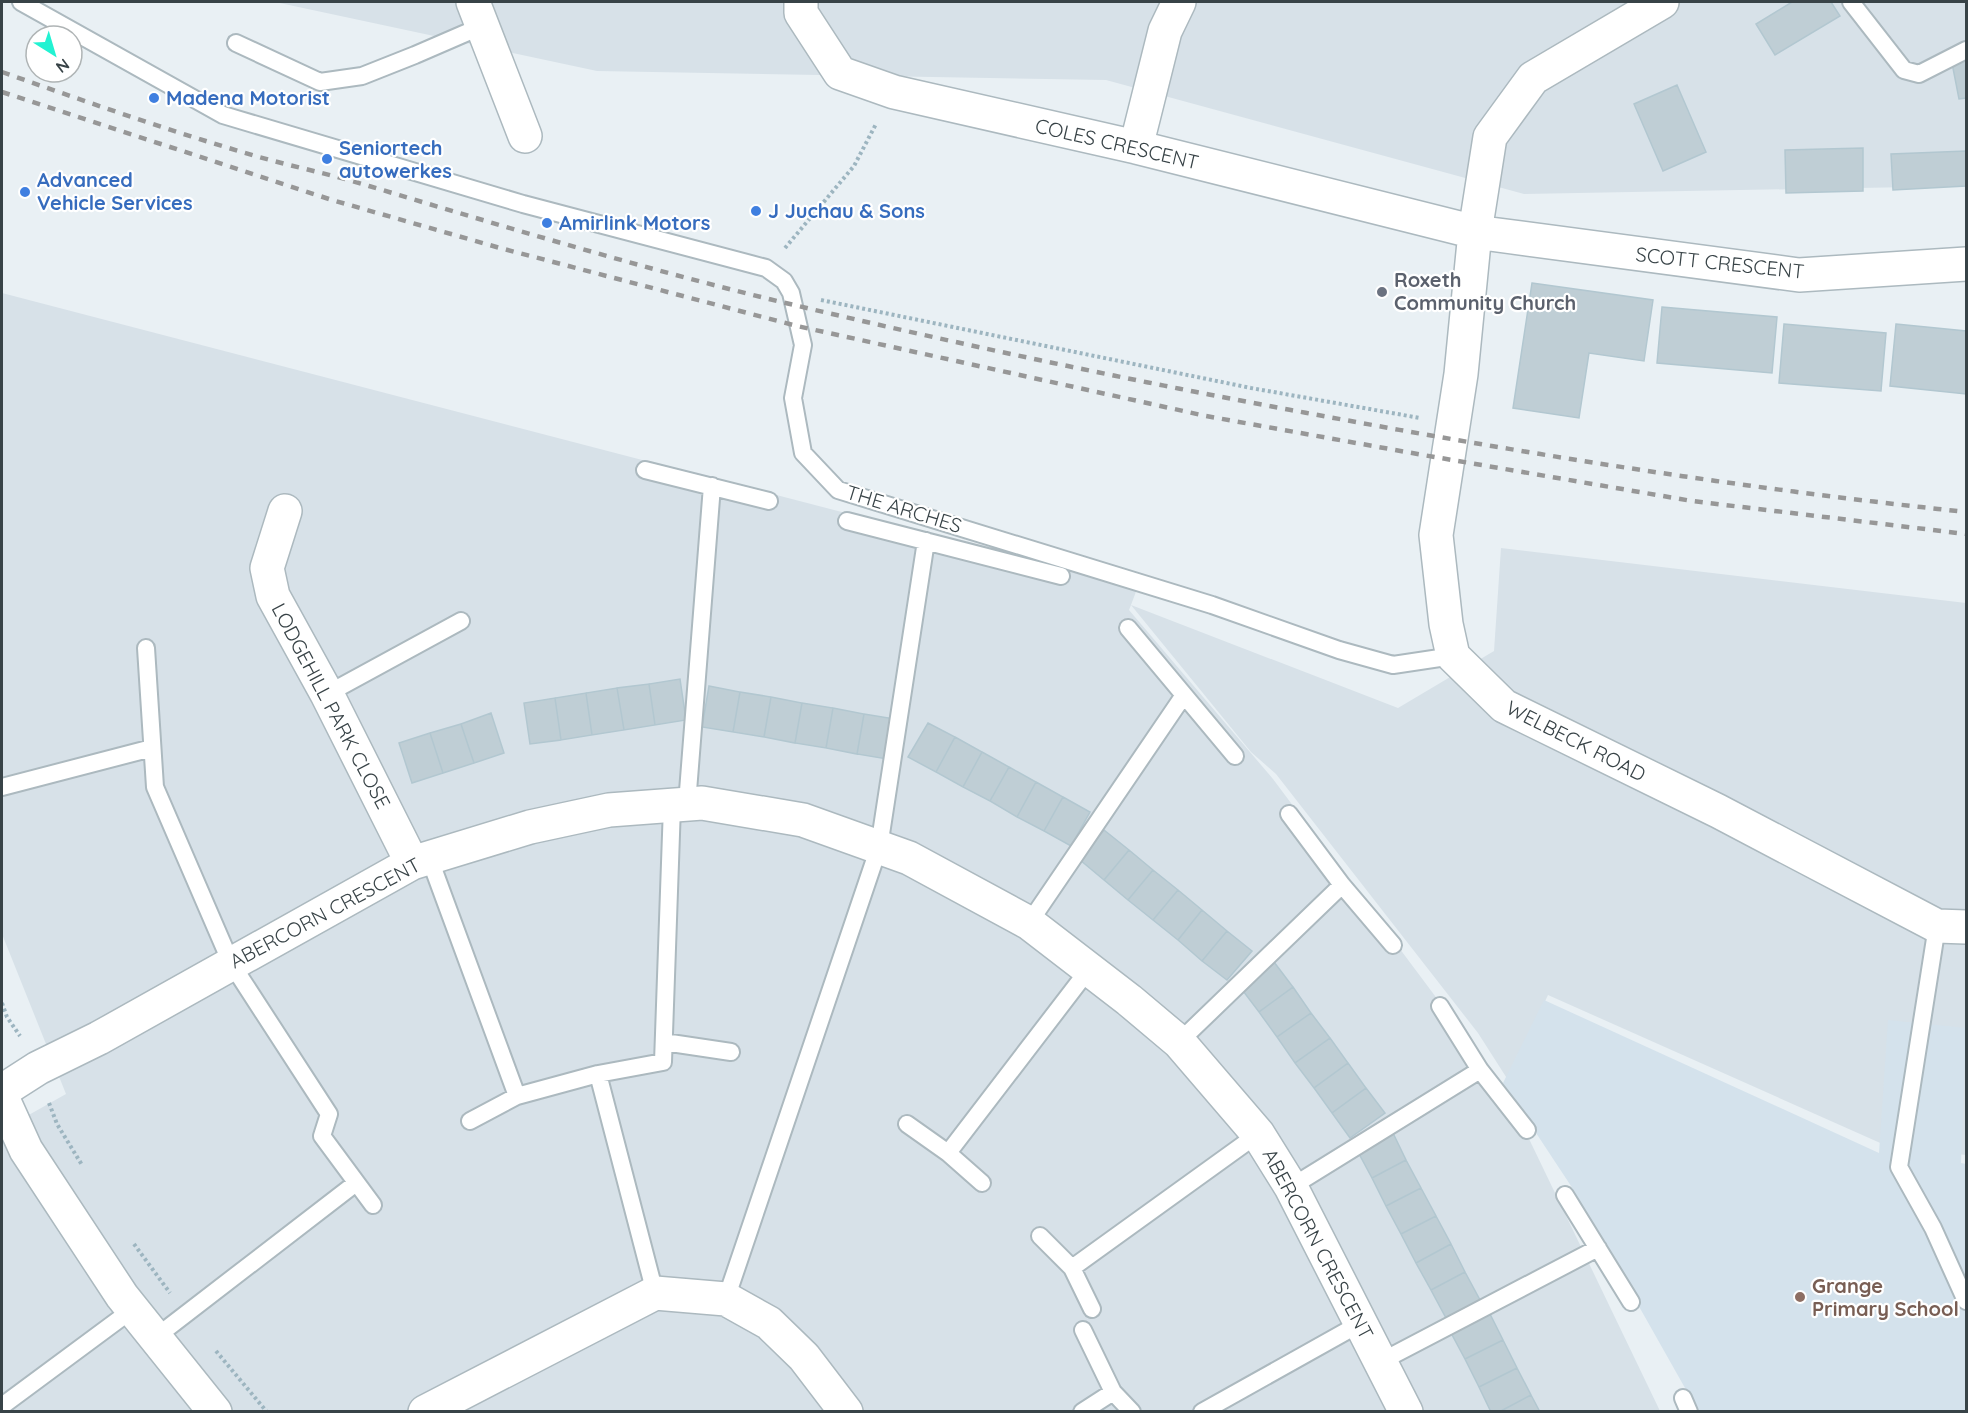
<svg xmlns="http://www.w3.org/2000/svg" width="1968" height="1413" font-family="Quicksand,sans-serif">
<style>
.residential{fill:#d7e1e8}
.education{fill:#d4e2ec}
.building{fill:#bfced5;stroke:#b2c7d0;stroke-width:1.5}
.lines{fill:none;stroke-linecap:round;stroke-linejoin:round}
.service-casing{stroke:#acb9bf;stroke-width:20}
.minor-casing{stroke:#acb9bf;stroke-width:36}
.tertiary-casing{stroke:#acb9bf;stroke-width:36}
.path{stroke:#9db5c0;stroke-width:4;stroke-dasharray:3 3;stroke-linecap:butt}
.service{stroke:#fff;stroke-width:16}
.minor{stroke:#fff;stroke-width:33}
.tertiary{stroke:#fff;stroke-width:33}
.rail{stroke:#979797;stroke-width:4.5;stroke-dasharray:8 8;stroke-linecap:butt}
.shop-dot{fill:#3f7fe0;stroke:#fff;stroke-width:2}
.worship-dot{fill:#6b7280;stroke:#fff;stroke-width:2}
.education-dot{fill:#8d6e63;stroke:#fff;stroke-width:2}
.labels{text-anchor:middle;stroke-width:4.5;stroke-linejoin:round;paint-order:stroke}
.shop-label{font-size:20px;font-weight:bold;fill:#366cbe;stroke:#fff;text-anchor:start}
.street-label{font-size:20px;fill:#384347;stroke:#fff}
.worship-label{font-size:20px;font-weight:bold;fill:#5b616d;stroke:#fff;text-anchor:start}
.education-label{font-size:20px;font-weight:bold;fill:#785e54;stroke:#fff;text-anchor:start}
</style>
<rect width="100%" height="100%" fill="#e9f0f4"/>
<path class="residential" d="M275,2H1966V186L1524,194L1106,80L597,71Z
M2,293L1137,589L1131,605L1398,708L1494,651L1501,548L1966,603V1155L1887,1146L1548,995L1508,1080L1478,1033L1276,774L1251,752L1131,605L1129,610L1273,779L1506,1091L1660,1411H2V1130L66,1094L2,934Z"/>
<path class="education" d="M1544,1000L1879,1153L1888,1020L1966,1028L1961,1163L1966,1164V1411H1698L1571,1186L1503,1083Z"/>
<path class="building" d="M1792,2H1831L1840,16L1775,55L1756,24Z
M1966,60V98L1959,99L1952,63Z
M1677,85L1706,152L1663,171L1634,104Z
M1863,148V191L1786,193L1785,150Z
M1966,151V186L1893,190L1891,154Z
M1532,283L1653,300L1644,361L1589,353L1579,418L1513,408Z
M1662,307L1777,317L1772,373L1657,363Z
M1784,324L1886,333L1881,391L1779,383Z
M1896,324L1966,331V394L1890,386Z
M680,679L686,720L655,725L649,684Z
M649,684L655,725L624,730L617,688Z
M709,686L740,692L733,732L702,727Z
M617,688L624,730L592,735L586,693Z
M740,692L771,697L764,737L733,732Z
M586,693L592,735L561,740L555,698Z
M771,697L802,703L795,743L764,737Z
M555,698L561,740L530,744L524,703Z
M802,703L833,708L826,748L795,743Z
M833,708L864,714L857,754L826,748Z
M491,713L504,753L474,763L461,724Z
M864,714L895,719L887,759L857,754Z
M928,723L955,737L936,772L908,757Z
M461,724L474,763L443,773L430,733Z
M430,733L443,773L412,783L399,743Z
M955,737L982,752L963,787L936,772Z
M982,752L1009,767L990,801L963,787Z
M1009,767L1036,782L1017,817L990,801Z
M1036,782L1063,797L1044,831L1017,817Z
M1063,797L1090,812L1071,846L1044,831Z
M1104,830L1129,850L1104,880L1080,860Z
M1129,850L1153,870L1128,900L1104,880Z
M1153,870L1178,890L1153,920L1128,900Z
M1178,890L1202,910L1178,940L1153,920Z
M1202,910L1227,931L1202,961L1178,940Z
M1227,931L1252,951L1227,980L1202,961Z
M1274,962L1293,987L1259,1012L1240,987Z
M1293,987L1311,1013L1277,1037L1259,1012Z
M1311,1013L1330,1038L1295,1063L1277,1037Z
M1330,1038L1348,1063L1314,1088L1295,1063Z
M1348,1063L1366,1088L1332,1113L1314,1088Z
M1366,1088L1385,1113L1350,1138L1332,1113Z
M1392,1131L1406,1160L1372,1178L1357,1150Z
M1406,1160L1421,1188L1386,1206L1372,1178Z
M1421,1188L1436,1216L1401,1234L1386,1206Z
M1436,1216L1451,1244L1416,1263L1401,1234Z
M1451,1244L1465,1272L1431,1290L1416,1263Z
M1465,1272L1480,1300L1446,1318L1431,1290Z
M1489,1312L1503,1340L1465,1359L1450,1331Z
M1503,1340L1517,1368L1479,1387L1465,1359Z
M1517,1368L1531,1395L1499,1412H1491L1479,1387Z
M1531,1395L1540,1412H1499Z"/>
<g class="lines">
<defs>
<path id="service" d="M21,2L223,115L523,204L766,268L784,281L791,293L803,345L793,398L803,453L838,490L1212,605L1339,650L1393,665L1453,656
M1851,2L1904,70L1919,74L1966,50
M236,43L320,82L362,76L415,55L482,26
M645,470L769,501
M847,521L1061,576
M1128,628L1235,756
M146,648L155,787L231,963L329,1114L322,1136L373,1205
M327,694L461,621
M2,787L152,748
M687,804L712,486
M1289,814L1342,885L1393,945
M429,857L517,1096
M1029,923L1184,695
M1937,926L1899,1167L1933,1228L1966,1301
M1440,1006L1480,1070L1527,1130
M664,1042L731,1052
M1179,1042L1342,885
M598,1074L655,1293
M470,1121L517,1096L598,1074L663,1062L672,806
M907,1124L948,1153L982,1183
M948,1153L1089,969
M1291,1187L1480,1070
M1565,1195L1631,1302
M1040,1236L1072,1268L1092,1309
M1072,1268L1258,1134
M726,1299L879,847L926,541
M1083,1330L1113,1392L1132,1412
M156,1337L356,1183
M1380,1362L1598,1248
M1683,1398L1689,1412
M2,1406L133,1309
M1082,1412L1113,1392
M1202,1412L1361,1323"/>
<path id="minor" d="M473,2L525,136
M801,2V13L840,73L894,92L1136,147L1475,232L1799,275L1966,264
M1662,2L1533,78L1490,137L1475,232L1461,374L1436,535L1446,624L1453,656L1504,706L1718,811L1937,926L1966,927
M1136,147L1165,31L1179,2
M285,511L267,568L273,596L327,694L412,863
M2,1091L38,1068L99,1038L412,863L530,827L609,810L702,803L803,820L909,858L1029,923L1129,1000L1179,1042L1258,1134L1291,1187L1406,1412
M425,1412L655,1293L726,1299L769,1323L804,1357L846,1412"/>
<path id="tertiary" d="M2,1097L26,1150L122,1296L215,1412"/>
</defs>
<use href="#service" class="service-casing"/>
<use href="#minor" class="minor-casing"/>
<use href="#tertiary" class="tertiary-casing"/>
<path class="path" d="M785,248L854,166L876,124
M821,300L1251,388L1420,418
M2,1003L7,1017L20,1036
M49,1103L57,1124L82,1165
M134,1244L170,1293
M216,1351L267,1412"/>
<use href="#service" class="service"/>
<use href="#minor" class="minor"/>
<use href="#tertiary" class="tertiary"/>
<path class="rail" d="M2,72C81,100 161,128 242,152C284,165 327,173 369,186C502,226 635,266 769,299C960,345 1152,385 1345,420C1551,458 1758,490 1966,512
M2,92L332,200L500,248L797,326L1206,416L1423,455L1692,501L1966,534"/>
</g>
<g class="shop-dot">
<circle cx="154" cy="98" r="6"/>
<circle cx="327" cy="159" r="6"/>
<circle cx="25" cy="192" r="6"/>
<circle cx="756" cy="211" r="6"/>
<circle cx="547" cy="223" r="6"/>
</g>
<circle class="worship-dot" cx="1382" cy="292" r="6"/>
<circle class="education-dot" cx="1800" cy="1297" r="6"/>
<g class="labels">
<g class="shop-label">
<text x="166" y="105">Madena Motorist</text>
<text x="339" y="155">Seniortech<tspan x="339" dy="23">autowerkes</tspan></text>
<text x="37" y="187">Advanced<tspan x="37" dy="23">Vehicle Services</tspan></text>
<text x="768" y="218">J Juchau &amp; Sons</text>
<text x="559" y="230">Amirlink Motors</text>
</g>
<g class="street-label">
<text transform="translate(1117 144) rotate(13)" y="7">COLES CRESCENT</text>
<text transform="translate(1720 263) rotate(6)" y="7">SCOTT CRESCENT</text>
<text transform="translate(904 509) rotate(17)" y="7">THE ARCHES</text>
<text transform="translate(331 706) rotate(62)" y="7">LODGEHILL PARK CLOSE</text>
<text transform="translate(1576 741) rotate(27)" y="7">WELBECK ROAD</text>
<text transform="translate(325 913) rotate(-28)" y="7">ABERCORN CRESCENT</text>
<text transform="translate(1318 1244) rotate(62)" y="7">ABERCORN CRESCENT</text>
</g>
<g class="worship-label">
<text x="1394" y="287">Roxeth<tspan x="1394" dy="23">Community Church</tspan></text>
</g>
<g class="education-label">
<text x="1812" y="1293">Grange<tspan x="1812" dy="23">Primary School</tspan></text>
</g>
</g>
<rect width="1968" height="1413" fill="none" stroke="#384347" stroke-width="6"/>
<g transform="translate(54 54) rotate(143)"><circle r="28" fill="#ffffff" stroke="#afb4b5" stroke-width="1.5"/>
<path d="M0-4.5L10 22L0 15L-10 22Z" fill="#22f2d2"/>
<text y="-9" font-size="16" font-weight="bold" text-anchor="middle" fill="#384347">N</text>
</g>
</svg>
